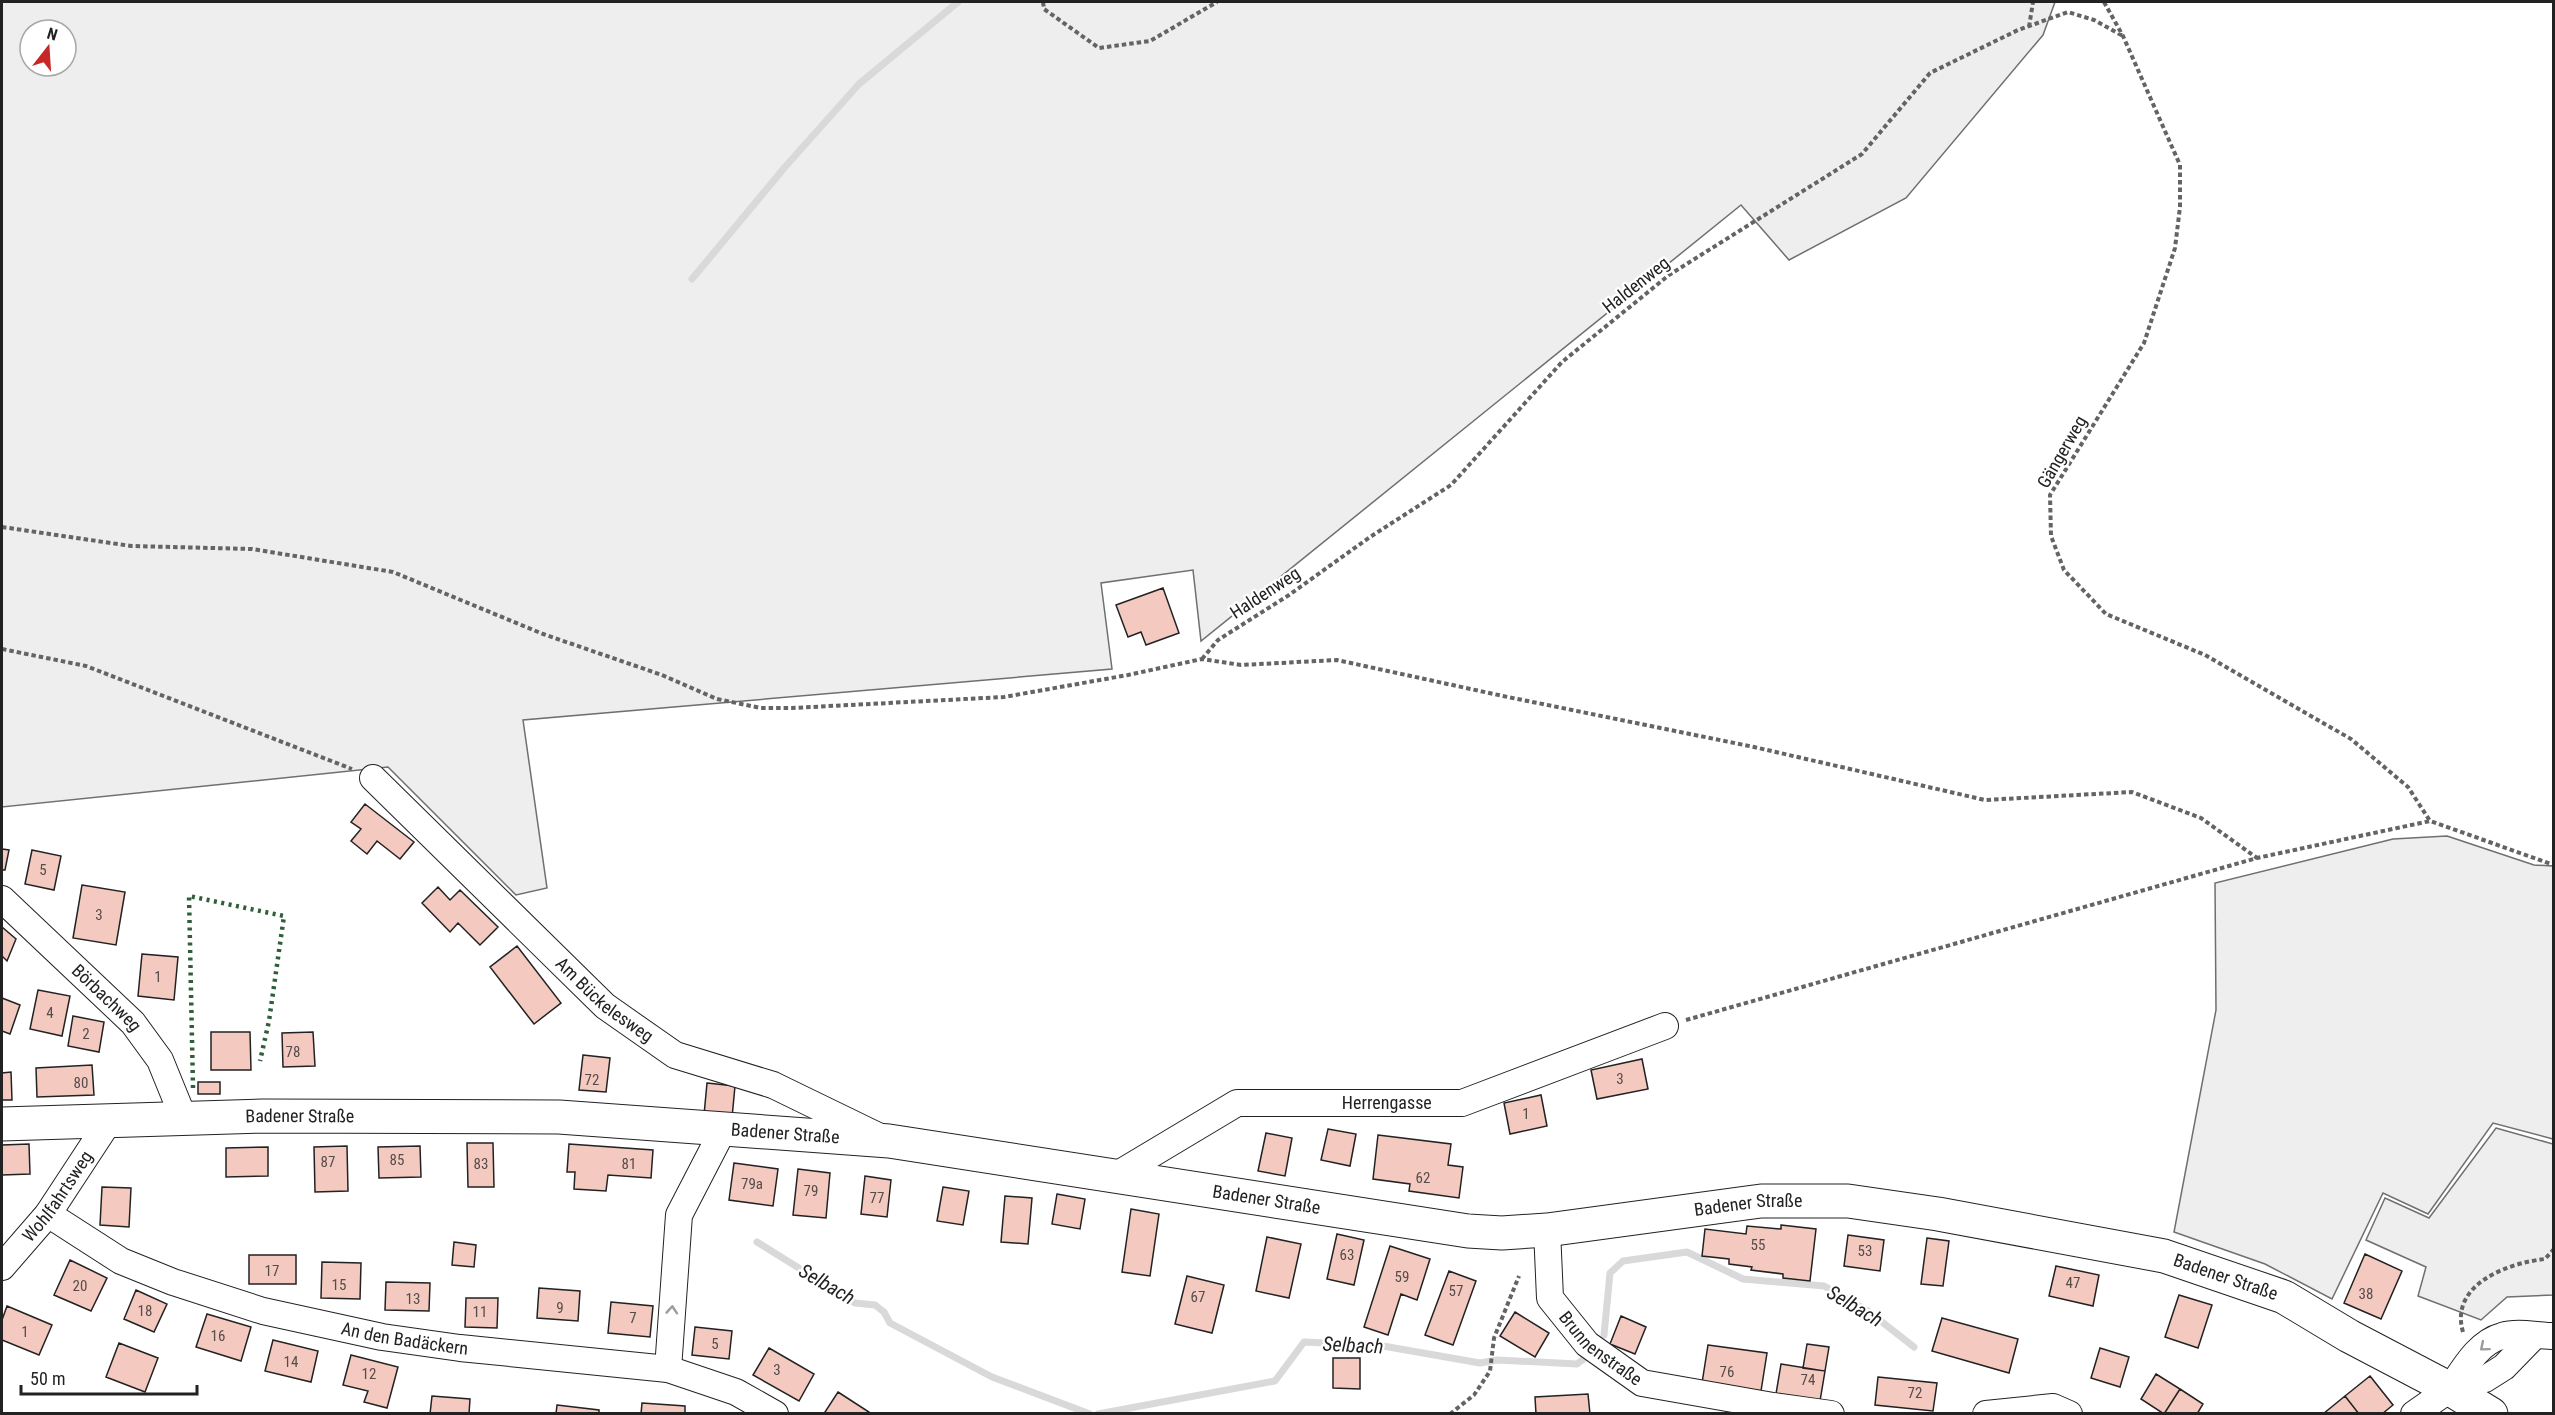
<svg xmlns="http://www.w3.org/2000/svg" width="2555" height="1415" font-family="'Roboto Condensed',sans-serif">
<style>
.green{fill:#eee;stroke:#6f6f6f;stroke-width:1.5;fill-rule:evenodd}
.lines{fill:none;stroke-linecap:round;stroke-linejoin:round}
.stream{stroke:#d9d9d9;stroke-width:7}
.building{fill:#f3c9c0;stroke:#222;stroke-width:1.5}
.minor-casing{stroke:#222;stroke-width:28}
.major-casing{stroke:#222;stroke-width:35}
.path{stroke:#646464;stroke-width:4;stroke-dasharray:4.5 3;stroke-linecap:butt}
.minor{stroke:#fff;stroke-width:26}
.major{stroke:#fff;stroke-width:33}
.hedge{stroke:#2f5e38;stroke-width:4.5;stroke-dasharray:3 4.5;stroke-linecap:butt}
.oneway{stroke:#9c9c9c}
.labels{text-anchor:middle;stroke-width:4.5;stroke-linejoin:round;paint-order:stroke}
.number-label{font-size:15px;fill:#564c4a}
.street-label{font-size:18px;fill:#222;stroke:#fff}
.water-label{font-size:20px;font-style:italic;fill:#222;stroke:#fff}
</style>
<rect width="100%" height="100%" fill="#fff"/>
<path class="green" d="M2,2H2055L2043,35L1906,198L1789,260L1741,205L1201,641L1193,570L1101,583L1112,669L523,720L547,888L516,895L388,767L2,807ZM30,30H66V66H30Z
M2447,836L2534,865L2553,866V1139L2493,1123L2428,1214L2383,1193L2332,1299L2265,1264L2174,1232L2216,1010L2215,883L2393,839Z
M2496,1128L2553,1144V1295L2507,1297L2481,1320L2418,1296L2426,1267L2366,1240L2385,1198L2429,1218Z"/>
<g class="lines">
<path class="stream" d="M692,279L785,167L859,84L958,2
M757,1242L855,1303L875,1305L884,1312L890,1323L992,1377L1090,1414
M1604,1335L1610,1273L1623,1261L1687,1252L1743,1279L1824,1286L1868,1311L1914,1347
M1098,1414L1275,1381L1304,1342L1383,1346L1480,1363L1497,1360L1577,1364L1589,1355"/>
</g>
<path class="building" d="M1163,588L1179,633L1146,645L1141,632L1128,637L1116,605Z
M365,804L414,842L400,859L377,841L367,854L351,841L361,829L351,822Z
M2,849L9,850L5,870H2Z
M32,850L61,856L54,890L25,884Z
M82,885L125,892L116,945L73,938Z
M438,887L450,900L460,890L498,927L480,945L458,923L450,932L422,903Z
M2,927L16,939L7,961L2,956Z
M517,946L561,1003L534,1024L490,967Z
M142,954L178,957L174,1000L138,996Z
M38,990L70,996L62,1036L30,1029Z
M2,998L20,1005L10,1034L2,1031Z
M73,1016L104,1022L99,1052L68,1046Z
M211,1032H250L251,1070H211Z
M313,1032L315,1066L283,1067L282,1033Z
M583,1055L610,1058L606,1092L579,1090Z
M1642,1059L1648,1089L1597,1099L1591,1070Z
M92,1065L94,1095L37,1097L36,1068Z
M11,1072L12,1100H2V1073Z
M198,1082H220V1094H198Z
M707,1083L735,1086L732,1118L704,1115Z
M1541,1095L1547,1126L1510,1134L1504,1103Z
M1328,1129L1356,1134L1350,1166L1321,1160Z
M1266,1133L1292,1138L1285,1176L1258,1171Z
M1378,1135L1451,1144L1448,1165L1463,1167L1459,1198L1409,1191L1410,1184L1373,1179Z
M467,1143H493L494,1187H468Z
M29,1144L30,1174L2,1175V1145Z
M569,1144L653,1150L651,1178L608,1175L606,1191L574,1189L575,1172H567Z
M347,1146L348,1191L315,1192L314,1147Z
M420,1146L421,1177L379,1178L378,1147Z
M268,1147V1176L226,1177V1148Z
M734,1163L778,1169L773,1206L729,1200Z
M798,1169L830,1173L826,1218L793,1215Z
M865,1176L891,1180L887,1217L861,1214Z
M102,1187L131,1188L129,1227L100,1225Z
M943,1187L969,1191L963,1225L937,1221Z
M1057,1194L1085,1199L1080,1229L1052,1224Z
M1005,1196L1032,1198L1028,1244L1001,1242Z
M1131,1209L1159,1214L1150,1276L1122,1272Z
M1781,1225L1816,1229L1810,1281L1783,1278V1274L1751,1270L1752,1267L1729,1264V1259L1702,1256L1705,1229L1746,1234L1747,1226L1781,1229Z
M1337,1234L1364,1240L1354,1285L1327,1279Z
M1848,1235L1884,1240L1880,1271L1844,1266Z
M1267,1237L1301,1244L1289,1298L1256,1291Z
M1927,1238L1949,1241L1943,1286L1921,1284Z
M454,1242L476,1245L474,1267L452,1265Z
M1390,1246L1430,1259L1417,1300L1401,1294L1388,1335L1364,1327Z
M2365,1254L2402,1271L2381,1319L2344,1303Z
M249,1255H296V1284H249Z
M70,1260L107,1278L91,1311L54,1295Z
M322,1262L361,1263L360,1299L321,1298Z
M2056,1266L2099,1275L2093,1306L2049,1296Z
M1449,1271L1476,1281L1453,1345L1425,1335Z
M1187,1276L1224,1285L1212,1333L1175,1324Z
M386,1282L430,1283L429,1311L385,1310Z
M539,1288L580,1291L578,1321L537,1318Z
M136,1290L167,1304L154,1332L124,1319Z
M2179,1295L2212,1305L2198,1348L2165,1337Z
M466,1298H498L497,1328L465,1327Z
M611,1302L653,1306L650,1337L608,1333Z
M7,1306L52,1325L39,1355L2,1340V1320Z
M1515,1312L1549,1333L1535,1357L1500,1336Z
M207,1314L251,1327L241,1361L196,1347Z
M1621,1316L1646,1327L1635,1354L1610,1344Z
M1942,1318L2018,1339L2009,1373L1932,1351Z
M695,1327L732,1331L729,1359L692,1355Z
M273,1340L318,1351L311,1382L265,1371Z
M119,1343L158,1358L145,1392L106,1377Z
M1807,1344L1829,1347L1825,1371L1803,1368Z
M1708,1345L1767,1353L1761,1391L1702,1383Z
M769,1348L814,1374L799,1401L753,1375Z
M2100,1348L2129,1357L2120,1387L2091,1378Z
M351,1355L398,1367L387,1408L364,1402L368,1391L343,1385Z
M1333,1358H1360V1389L1333,1388Z
M1781,1364L1825,1371L1820,1401L1776,1394Z
M2156,1374L2180,1389L2164,1414L2141,1399Z
M2370,1376L2393,1405L2382,1414H2359L2345,1396Z
M1878,1377L1937,1383L1933,1411L1875,1405Z
M2180,1389L2203,1404L2197,1414H2164Z
M838,1392L872,1414H828L825,1412Z
M1588,1394L1590,1414H1536L1535,1397Z
M432,1396L470,1399L469,1414H430Z
M2345,1396L2359,1414H2323Z
M642,1403L685,1406V1414H641Z
M557,1405L599,1410V1414H556Z"/>
<g class="lines">
<defs>
<g id="minor">
<path id="s1" d="M373,778L605,1006L675,1055L773,1085L878,1136"/>
<path id="s2" d="M2,899L133,1023L160,1060L184,1119"/>
<path id="s3" d="M1115,1176L1237,1103H1462L1665,1026"/>
<path id="s4" d="M48,1214L121,1261L173,1282L263,1311L382,1337L460,1348L668,1369L736,1392L775,1414"/>
<path id="s5" d="M1547,1230L1550,1298L1587,1344L1642,1383L1773,1406L1831,1414"/>
<path id="s6" d="M2,1267L48,1214L109,1121"/>
<path d="M668,1369L679,1215L723,1130"/>
<path d="M2450,1389C2463,1370 2478,1342 2502,1336C2518,1331 2537,1336 2554,1336"/>
<path d="M1986,1414L2053,1407L2069,1414"/>
<path d="M2414,1414L2450,1389L2485,1379L2504,1367L2535,1335"/>
</g>
<g id="major">
<path id="s7" d="M2,1124L263,1116L559,1117L889,1141L1468,1231L1502,1233L1547,1230L1761,1201H1848L1938,1214L2164,1256L2284,1297L2349,1336L2450,1389L2491,1414"/>
</g>
</defs>
<use href="#minor" class="minor-casing"/>
<use href="#major" class="major-casing"/>
<path class="path" d="M1043,2L1044,9L1099,48L1150,41L1217,2
M2104,2L2123,36L2180,165V207L2175,248L2144,343L2050,495L2051,536L2064,570L2106,614L2205,655L2351,739L2408,787L2430,821
M2029,27L2033,2
M2,527L131,546L252,549L393,572L543,634L662,675L717,699L761,708H792L1004,697L1128,675L1202,659L1241,665L1337,660L1503,696L1754,747L1985,800L2132,792L2201,818L2257,858
M2,649L86,666L352,769
M1202,659L1218,640L1289,595L1370,537L1451,485L1562,362L1669,275L1862,154L1930,73L2018,30L2068,12L2094,20L2123,36
M1686,1020L2257,858L2430,821L2554,865
M2463,1332C2449,1285 2507,1263 2545,1259L2554,1249
M1450,1414L1474,1395L1490,1371L1494,1338L1519,1276"/>
<use href="#minor" class="minor"/>
<use href="#major" class="major"/>
<path class="hedge" d="M193,1088L189,896L284,916L269,1021L260,1061"/>
</g>
<defs><path id="oneway-chevron" d="M-2-3.5L2.5 0L-2 3.5" fill="none" stroke-width="1.6" stroke-linecap="round" stroke-linejoin="round" transform="scale(1.5)"/></defs>
<g class="oneway">
<use href="#oneway-chevron" transform="translate(672 1310) rotate(-86)"/>
<use href="#oneway-chevron" transform="translate(2484 1347) rotate(140)"/>
</g>
<g class="labels">
<g class="number-label">
<text x="43" y="875">5</text>
<text x="99" y="920">3</text>
<text x="158" y="982">1</text>
<text x="50" y="1018">4</text>
<text x="86" y="1039">2</text>
<text x="293" y="1057">78</text>
<text x="1620" y="1084">3</text>
<text x="592" y="1085">72</text>
<text x="81" y="1088">80</text>
<text x="1526" y="1119">1</text>
<text x="397" y="1165">85</text>
<text x="328" y="1167">87</text>
<text x="481" y="1169">83</text>
<text x="629" y="1169">81</text>
<text x="1423" y="1183">62</text>
<text x="752" y="1189">79a</text>
<text x="811" y="1196">79</text>
<text x="877" y="1203">77</text>
<text x="1758" y="1250">55</text>
<text x="1865" y="1256">53</text>
<text x="1347" y="1260">63</text>
<text x="272" y="1276">17</text>
<text x="1402" y="1282">59</text>
<text x="2073" y="1288">47</text>
<text x="339" y="1290">15</text>
<text x="80" y="1291">20</text>
<text x="1456" y="1296">57</text>
<text x="2366" y="1299">38</text>
<text x="1198" y="1302">67</text>
<text x="413" y="1304">13</text>
<text x="560" y="1313">9</text>
<text x="145" y="1316">18</text>
<text x="480" y="1317">11</text>
<text x="633" y="1323">7</text>
<text x="25" y="1337">1</text>
<text x="218" y="1341">16</text>
<text x="715" y="1349">5</text>
<text x="291" y="1367">14</text>
<text x="777" y="1375">3</text>
<text x="1727" y="1377">76</text>
<text x="369" y="1379">12</text>
<text x="1808" y="1385">74</text>
<text x="1915" y="1398">72</text>
</g>
<g class="street-label">
<text transform="translate(1636 285) rotate(-38)" y="6">Haldenweg</text>
<text transform="translate(2062 452) rotate(-60)" y="6">Gängerweg</text>
<text transform="translate(1265 593) rotate(-33)" y="6">Haldenweg</text>
<text dy="6" stroke="none"><textPath href="#s1" startOffset="321">Am Bückelesweg</textPath></text>
<text dy="6" stroke="none"><textPath href="#s2" startOffset="144">Börbachweg</textPath></text>
<text dy="6" stroke="none"><textPath href="#s3" startOffset="292">Herrengasse</textPath></text>
<text dy="6" stroke="none"><textPath href="#s7" startOffset="298">Badener Straße</textPath></text>
<text dy="6" stroke="none"><textPath href="#s7" startOffset="784">Badener Straße</textPath></text>
<text dy="6" stroke="none"><textPath href="#s6" startOffset="90">Wohlfahrtsweg</textPath></text>
<text dy="6" stroke="none"><textPath href="#s7" startOffset="1270">Badener Straße</textPath></text>
<text dy="6" stroke="none"><textPath href="#s7" startOffset="1756">Badener Straße</textPath></text>
<text dy="6" stroke="none"><textPath href="#s7" startOffset="2242">Badener Straße</textPath></text>
<text dy="6" stroke="none"><textPath href="#s4" startOffset="382">An den Badäckern</textPath></text>
<text dy="6" stroke="none"><textPath href="#s5" startOffset="140">Brunnenstraße</textPath></text>
</g>
<g class="water-label">
<text transform="translate(827 1284) rotate(30)" y="7">Selbach</text>
<text transform="translate(1855 1306) rotate(31)" y="7">Selbach</text>
<text transform="translate(1353 1345) rotate(3)" y="7">Selbach</text>
</g>
</g>
<rect width="2555" height="1415" fill="none" stroke="#222222" stroke-width="6"/>
<g transform="translate(48 48) rotate(17)"><circle r="28" fill="#ffffff" stroke="#a7a7a7" stroke-width="1.5"/>
<path d="M0-4.5L10 22L0 15L-10 22Z" fill="#c62828"/>
<text y="-9" font-size="16" font-weight="bold" text-anchor="middle" fill="#222222">N</text>
</g>
<path d="M21 1385v9h176v-9" fill="none" stroke="#222222" stroke-width="3"/>
<text x="30" y="1385" font-size="18" fill="#222222" stroke="#ffffff" stroke-width="4.5" paint-order="stroke">50 m</text>
</svg>
